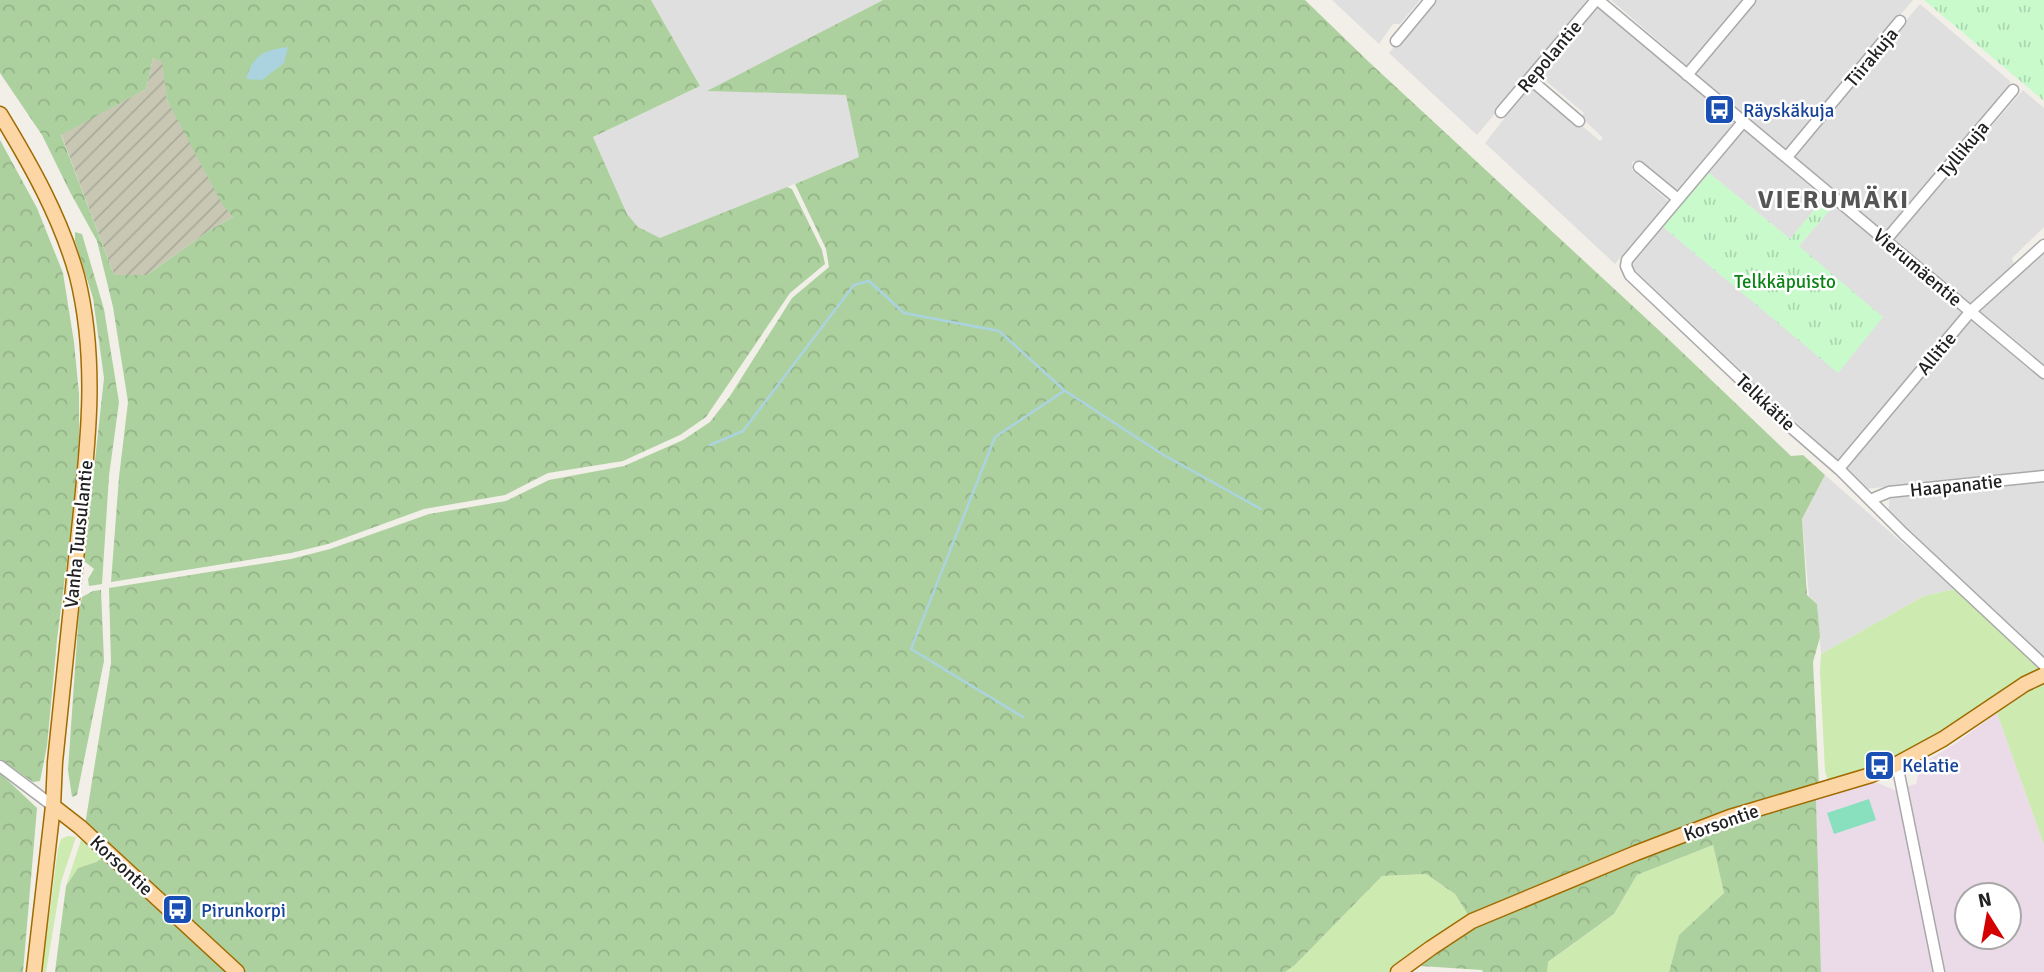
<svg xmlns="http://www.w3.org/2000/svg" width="2044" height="972" font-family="Signika,sans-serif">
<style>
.residential{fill:#e0dfdf}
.industrial{fill:#ebdbe8;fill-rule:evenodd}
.construction{fill:url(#construction-furrows)}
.grass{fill:#cdebb0}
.forest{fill:url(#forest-crowns);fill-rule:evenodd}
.park{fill:url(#park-tufts)}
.pitch{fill:#88e0be}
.water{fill:#aad3df}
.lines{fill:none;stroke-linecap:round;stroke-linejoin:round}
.stream{stroke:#aad3df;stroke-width:2.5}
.minor-casing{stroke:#a9a9a9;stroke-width:13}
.major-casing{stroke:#a06b00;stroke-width:17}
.minor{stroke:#fff;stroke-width:10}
.major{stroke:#fcd6a4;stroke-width:14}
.labels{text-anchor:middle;stroke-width:5;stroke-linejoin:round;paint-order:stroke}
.street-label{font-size:19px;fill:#222;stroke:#fff}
.transit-label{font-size:19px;fill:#164399;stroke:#fff;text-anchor:start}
.park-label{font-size:19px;fill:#0c8416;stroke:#fff}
.district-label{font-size:26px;font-weight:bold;letter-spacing:2px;fill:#555;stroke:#fff}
</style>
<defs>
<pattern id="construction-furrows" width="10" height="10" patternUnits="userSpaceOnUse" patternTransform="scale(1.75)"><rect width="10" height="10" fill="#c7c7b4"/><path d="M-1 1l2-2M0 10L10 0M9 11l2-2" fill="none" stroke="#abab9a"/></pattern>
<pattern id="forest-crowns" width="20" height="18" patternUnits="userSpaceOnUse" patternTransform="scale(1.75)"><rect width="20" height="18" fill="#add19e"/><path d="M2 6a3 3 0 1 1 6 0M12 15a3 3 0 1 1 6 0" fill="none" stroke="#95b388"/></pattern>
<pattern id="park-tufts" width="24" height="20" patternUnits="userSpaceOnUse" patternTransform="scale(1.75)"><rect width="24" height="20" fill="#c8facc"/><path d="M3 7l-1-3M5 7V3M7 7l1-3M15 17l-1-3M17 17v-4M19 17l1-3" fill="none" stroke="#acd6af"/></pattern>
</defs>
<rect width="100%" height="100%" fill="#f2efe9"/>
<path class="residential" d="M651,0H883L708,91L847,95L860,157L660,239L638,227L627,214L593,137L700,86Z
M1332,0H1420L1400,24H1393L1379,44Z
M1434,0H1590L1477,135L1389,53Z
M1611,0H1742L1687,66Z
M1755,0H1913L1786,149L1694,73Z
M1598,4L1734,123L1676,191L1637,161L1632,162V170L1668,201L1615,264L1485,143L1532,83L1600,141L1603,138L1581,117L1584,113L1540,76Z
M1920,4L2011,82L1885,234L1793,155Z
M2023,90L2044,108V227L2012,258L2014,264L1971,305L1893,239Z
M1744,130L1824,198L1790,239L1709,173Z
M1834,205L1965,314L1839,462L1629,265L1662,226L1838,372L1799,246Z
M2044,254V364L1978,310Z
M1973,318L2044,378V470L1865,489L1844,468Z
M1825,475L1955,589L1924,596L1821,654L1817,604L1809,596L1802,519Z
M2044,481V660L1888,513L1890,496Z"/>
<path class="industrial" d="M1997,713L2044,845V972H1821L1816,799L1876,782L1894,790L1916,784L1920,765L1956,743ZM1967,895H2009V937H1967Z"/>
<path class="construction" d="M153,58L163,62L167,100L233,217L210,230L147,275H114L61,134L146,89Z"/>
<path class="grass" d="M1955,589L2038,663L2040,668C1989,694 1946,735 1894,760C1874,770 1849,775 1828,781L1825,771L1820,672L1821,654L1924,596Z
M2044,682V845L1997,713Z
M68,836L76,837L61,882L46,972H42L58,848L61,839Z
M81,840L106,855L96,862L78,868L66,886Z
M1713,845L1724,893L1679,935L1669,972H1547V963L1614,914L1637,875Z
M1426,874L1455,894L1470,918L1388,972H1285L1295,965L1382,876Z"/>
<path class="forest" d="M0,0H651L700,86L593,137L627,214L638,227L660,238L787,187L792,189L822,250L825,264L790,293L706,417L680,435L623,461L548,473L505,495L424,509L328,544L291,553L111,582L119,477L128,402L113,307L97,241L70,192L42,135L0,73ZM153,58L162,62L167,100L222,204L233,217L210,230L147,275H114L61,135L146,89Z
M883,0H1305L1370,63L1663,334L1791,456L1803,455L1825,475L1802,519L1807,595L1817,604L1820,637L1813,662L1819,785L1470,918L1455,894L1426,874L1382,876L1295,965L1285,972H239L85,825L111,663L109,588L291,559L330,549L429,514L506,501L549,480L624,466L683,440L710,422L730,396L792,298L829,267L826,249L795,184L859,157L846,95L707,91Z
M0,140L37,208L63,273L74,342L79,394V440L73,513L57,640L47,746L40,781L33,782L0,759Z
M75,232L82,234L104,309L119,402L109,476L102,584L89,586L88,579L94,569L84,561L104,378L93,298L75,241Z
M101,590L104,661L77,795L72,797L68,770L79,611L82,597L93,591Z
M0,773L37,808L23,972H0Z
M1816,799L1821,972H1669L1679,935L1724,893L1713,845L1637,875L1614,914L1548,962L1547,972H1483L1482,970L1420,966L1452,941L1493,919L1728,824L1775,808Z
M106,855L235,972H55L66,886L78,868L96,862Z"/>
<path class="park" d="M1924,0H2044V101Z
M1709,173L1790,239L1824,198L1834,205L1799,246L1883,317L1838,373L1662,226Z"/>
<path class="pitch" d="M1869,799L1876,820L1834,834L1827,813Z"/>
<path class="water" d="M288,47L284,63L262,80L246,79C253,55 264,50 288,47Z"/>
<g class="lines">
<path class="stream" d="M710,445L743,431L854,285L869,281L904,313L999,331L1064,390L1162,454L1261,509
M1023,717L911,649L995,437L1064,391"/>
<defs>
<path id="minor" d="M1598,0L2044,373
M1396,41L1430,0
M1687,75L1750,0
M1530,79L1579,121
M1501,112L1596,0
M1743,122L1627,260L1626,266L1630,275L1794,430L1840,470L1903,533L2044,665
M1787,157L1900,21
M1639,167L1678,199
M1885,241L2013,90
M1840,470L1841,466L1971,311L2044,245
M1870,500L1889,492L1908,490L2044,476
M1897,764L1939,972
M0,766L53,806"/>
<path id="major" d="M0,114C31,165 61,218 77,276C99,364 87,452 78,540C70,614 63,688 55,762L53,806L34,972
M53,806L80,827L237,972
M1398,972L1431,948L1472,921L1636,853L1730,817L1871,775L1897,764L1943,739L2025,684L2044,675"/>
</defs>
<use href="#minor" class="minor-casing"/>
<use href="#major" class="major-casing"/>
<use href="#minor" class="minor"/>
<use href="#major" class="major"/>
</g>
<defs>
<symbol id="bus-square" viewBox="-11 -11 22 22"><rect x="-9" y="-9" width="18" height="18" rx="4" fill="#1a4fb4" stroke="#fff"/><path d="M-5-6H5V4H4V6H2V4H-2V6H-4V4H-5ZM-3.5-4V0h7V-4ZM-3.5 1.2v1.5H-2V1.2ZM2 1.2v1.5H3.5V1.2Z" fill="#fff"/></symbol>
</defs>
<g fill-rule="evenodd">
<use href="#bus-square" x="1702" y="92" width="35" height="35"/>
<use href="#bus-square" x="1862" y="748" width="35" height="35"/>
<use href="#bus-square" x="160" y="892" width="35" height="35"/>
</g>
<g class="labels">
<g class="street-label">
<text transform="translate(1549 56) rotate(-50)" y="7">Repolantie</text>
<text transform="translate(1871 57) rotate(-50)" y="7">Tiirakuja</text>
<text transform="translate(1963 149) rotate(-50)" y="7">Tyllikuja</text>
<text transform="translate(1918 267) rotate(40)" y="7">Vierumäentie</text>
<text transform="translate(1936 353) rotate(-50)" y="7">Allitie</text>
<text transform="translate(1766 402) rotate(43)" y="7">Telkkätie</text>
<text transform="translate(1956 485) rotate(-6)" y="7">Haapanatie</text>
<text transform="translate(78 534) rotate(-84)" y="7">Vanha Tuusulantie</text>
<text transform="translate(1721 822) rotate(-19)" y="7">Korsontie</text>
<text transform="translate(122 865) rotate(43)" y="7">Korsontie</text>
</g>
<g class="transit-label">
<text x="1743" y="117">Räyskäkuja</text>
<text x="1902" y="772">Kelatie</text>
<text x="201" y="917">Pirunkorpi</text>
</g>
<g class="park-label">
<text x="1785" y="288">Telkkäpuisto</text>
</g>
<g class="district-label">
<text x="1834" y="208">VIERUMÄKI</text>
</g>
</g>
<g transform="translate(1988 916) rotate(349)"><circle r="33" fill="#ffffff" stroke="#a7a7a7" stroke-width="2"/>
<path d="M0-5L12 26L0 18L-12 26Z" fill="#d40000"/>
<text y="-10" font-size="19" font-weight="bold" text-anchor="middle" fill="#222222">N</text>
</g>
</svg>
